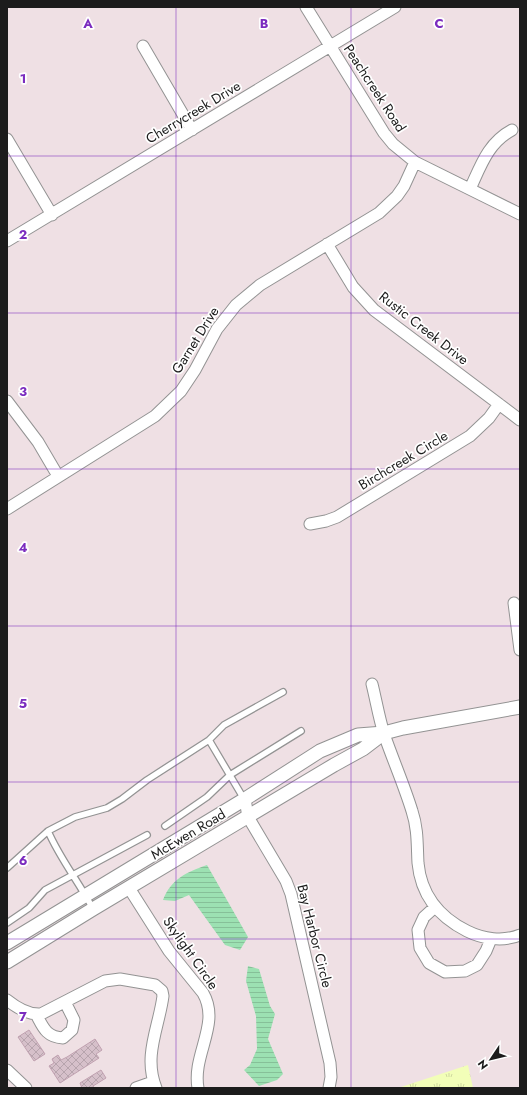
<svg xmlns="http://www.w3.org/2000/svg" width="527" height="1095" font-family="Jost,sans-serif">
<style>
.park{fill:url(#park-tufts)}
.water{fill:url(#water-rules)}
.building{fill:url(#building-cross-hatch);stroke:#c1a2b1}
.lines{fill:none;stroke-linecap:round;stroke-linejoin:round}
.service-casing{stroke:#939393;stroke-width:8}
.minor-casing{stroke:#939393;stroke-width:13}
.tertiary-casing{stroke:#939393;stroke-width:15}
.service{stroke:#fff;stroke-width:5.5}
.minor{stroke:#fff;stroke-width:11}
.tertiary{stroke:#fff;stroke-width:13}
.grid{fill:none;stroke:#7b2cbf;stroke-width:1;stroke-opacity:0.55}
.labels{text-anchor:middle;stroke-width:3.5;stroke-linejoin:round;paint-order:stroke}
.street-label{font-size:14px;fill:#1c1c1c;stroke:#fff}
.grid-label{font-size:13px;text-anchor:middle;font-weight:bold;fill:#7b2cbf;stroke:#fff;stroke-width:3.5;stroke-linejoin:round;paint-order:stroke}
</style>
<defs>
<pattern id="park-tufts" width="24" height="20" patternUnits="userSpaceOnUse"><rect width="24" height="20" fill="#f2feb8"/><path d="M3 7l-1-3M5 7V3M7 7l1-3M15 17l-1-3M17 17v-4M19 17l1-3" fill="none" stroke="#cfd99e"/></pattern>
<pattern id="water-rules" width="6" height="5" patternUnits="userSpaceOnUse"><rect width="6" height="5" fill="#9ce1b2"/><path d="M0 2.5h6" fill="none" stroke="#86c098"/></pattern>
<pattern id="building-cross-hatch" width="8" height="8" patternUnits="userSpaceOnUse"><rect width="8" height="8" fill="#d6c0ca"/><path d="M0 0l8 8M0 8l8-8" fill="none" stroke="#b7a4ad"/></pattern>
</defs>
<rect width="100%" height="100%" fill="#efe0e4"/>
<path class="park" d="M468,1065L473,1088H398Z"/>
<path class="water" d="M207,865L248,937L240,950L225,945L189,895L175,901L163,900C171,879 187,872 207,865Z
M248,966L259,969L270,1006L275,1014L268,1039L283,1074L277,1080L259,1086L244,1070L250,1065L257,1049L256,1016L246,981Z"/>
<path class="building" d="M29,1030L45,1054L34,1061L18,1037Z
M95,1039L102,1050L96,1054L99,1058L60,1083L49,1066L54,1063L52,1059L58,1055L61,1060L67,1057Z
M101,1070L106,1078L93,1086L94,1088H82L80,1083Z"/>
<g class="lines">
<defs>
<path id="service" d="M209,740L244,799
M165,826L207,797L230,775L301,731
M48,831C60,859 79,882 93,909
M7,868L48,831L75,817L107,808L122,799L147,780L209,740L224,725L283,692
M7,923L29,908L45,890L147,835"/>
<path id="minor" d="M306,7L384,133L393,144L415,162L520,214
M143,46L192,130
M7,139L52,215
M470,189C481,165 488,143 512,130
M7,241L395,7
M327,244L353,287L374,310L520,420
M7,401L38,442L58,476
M7,509L155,416L181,391L195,370L217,329L236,305L260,285L379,213L397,196L404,186L415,162
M310,524L326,521L337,517L470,436L489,418L499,404
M514,603L520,650
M372,684C376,700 379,718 384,734C393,760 404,785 412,811C418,829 417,845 418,863C421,895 439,917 467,931C483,939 503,942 520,935
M245,799L248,817L286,881L291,894L330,1063L331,1077L329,1088
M129,888L169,951L203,993C221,1024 192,1054 198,1088
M435,907L424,917L418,930L420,948L429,963L445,972L465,971L477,965L486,951L491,939
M7,1000C17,1008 28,1015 41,1014L105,981L120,979L155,985L162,991L163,996C159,1027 143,1056 156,1088
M36,1014C43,1027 46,1037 63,1038L72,1030L74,1020L65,1002
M7,1070L26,1088
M136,1088L153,1082"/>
<path id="tertiary" d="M7,943L245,799L320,751L358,735L384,733L403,728L520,707
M7,962L93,909L334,765L363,749L384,733"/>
</defs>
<use href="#service" class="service-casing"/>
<use href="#minor" class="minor-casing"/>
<use href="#tertiary" class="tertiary-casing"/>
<use href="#service" class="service"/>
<use href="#minor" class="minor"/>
<use href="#tertiary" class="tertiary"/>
</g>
<path class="grid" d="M176,7V1088M351,7V1088M7,156H520M7,313H520M7,469H520M7,626H520M7,782H520M7,939H520"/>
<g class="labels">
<g class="street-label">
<text transform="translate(375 88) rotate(57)" y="5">Peachcreek Road</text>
<text transform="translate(193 112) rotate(-31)" y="5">Cherrycreek Drive</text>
<text transform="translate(424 328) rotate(38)" y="5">Rustic Creek Drive</text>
<text transform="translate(195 340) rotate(-58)" y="5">Garnet Drive</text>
<text transform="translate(403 460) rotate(-31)" y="5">Birchcreek Circle</text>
<text transform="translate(188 834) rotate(-31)" y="5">McEwen Road</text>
<text transform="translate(315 936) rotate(76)" y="5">Bay Harbor Circle</text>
<text transform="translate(191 953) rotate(55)" y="5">Skylight Circle</text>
</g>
</g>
<g class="grid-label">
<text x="88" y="28">A</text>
<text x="264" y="28">B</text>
<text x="439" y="28">C</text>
<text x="23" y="83">1</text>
<text x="23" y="239">2</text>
<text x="23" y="396">3</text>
<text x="23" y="552">4</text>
<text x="23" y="708">5</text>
<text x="23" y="865">6</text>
<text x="23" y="1021">7</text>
</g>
<rect width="527" height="1095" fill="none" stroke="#1c1c1c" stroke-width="16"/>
<g transform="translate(491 1059) rotate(235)" stroke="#ffffff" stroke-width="3" paint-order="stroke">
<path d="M0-3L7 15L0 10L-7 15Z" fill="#1c1c1c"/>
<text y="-6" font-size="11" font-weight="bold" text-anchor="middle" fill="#1c1c1c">N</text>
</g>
</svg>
